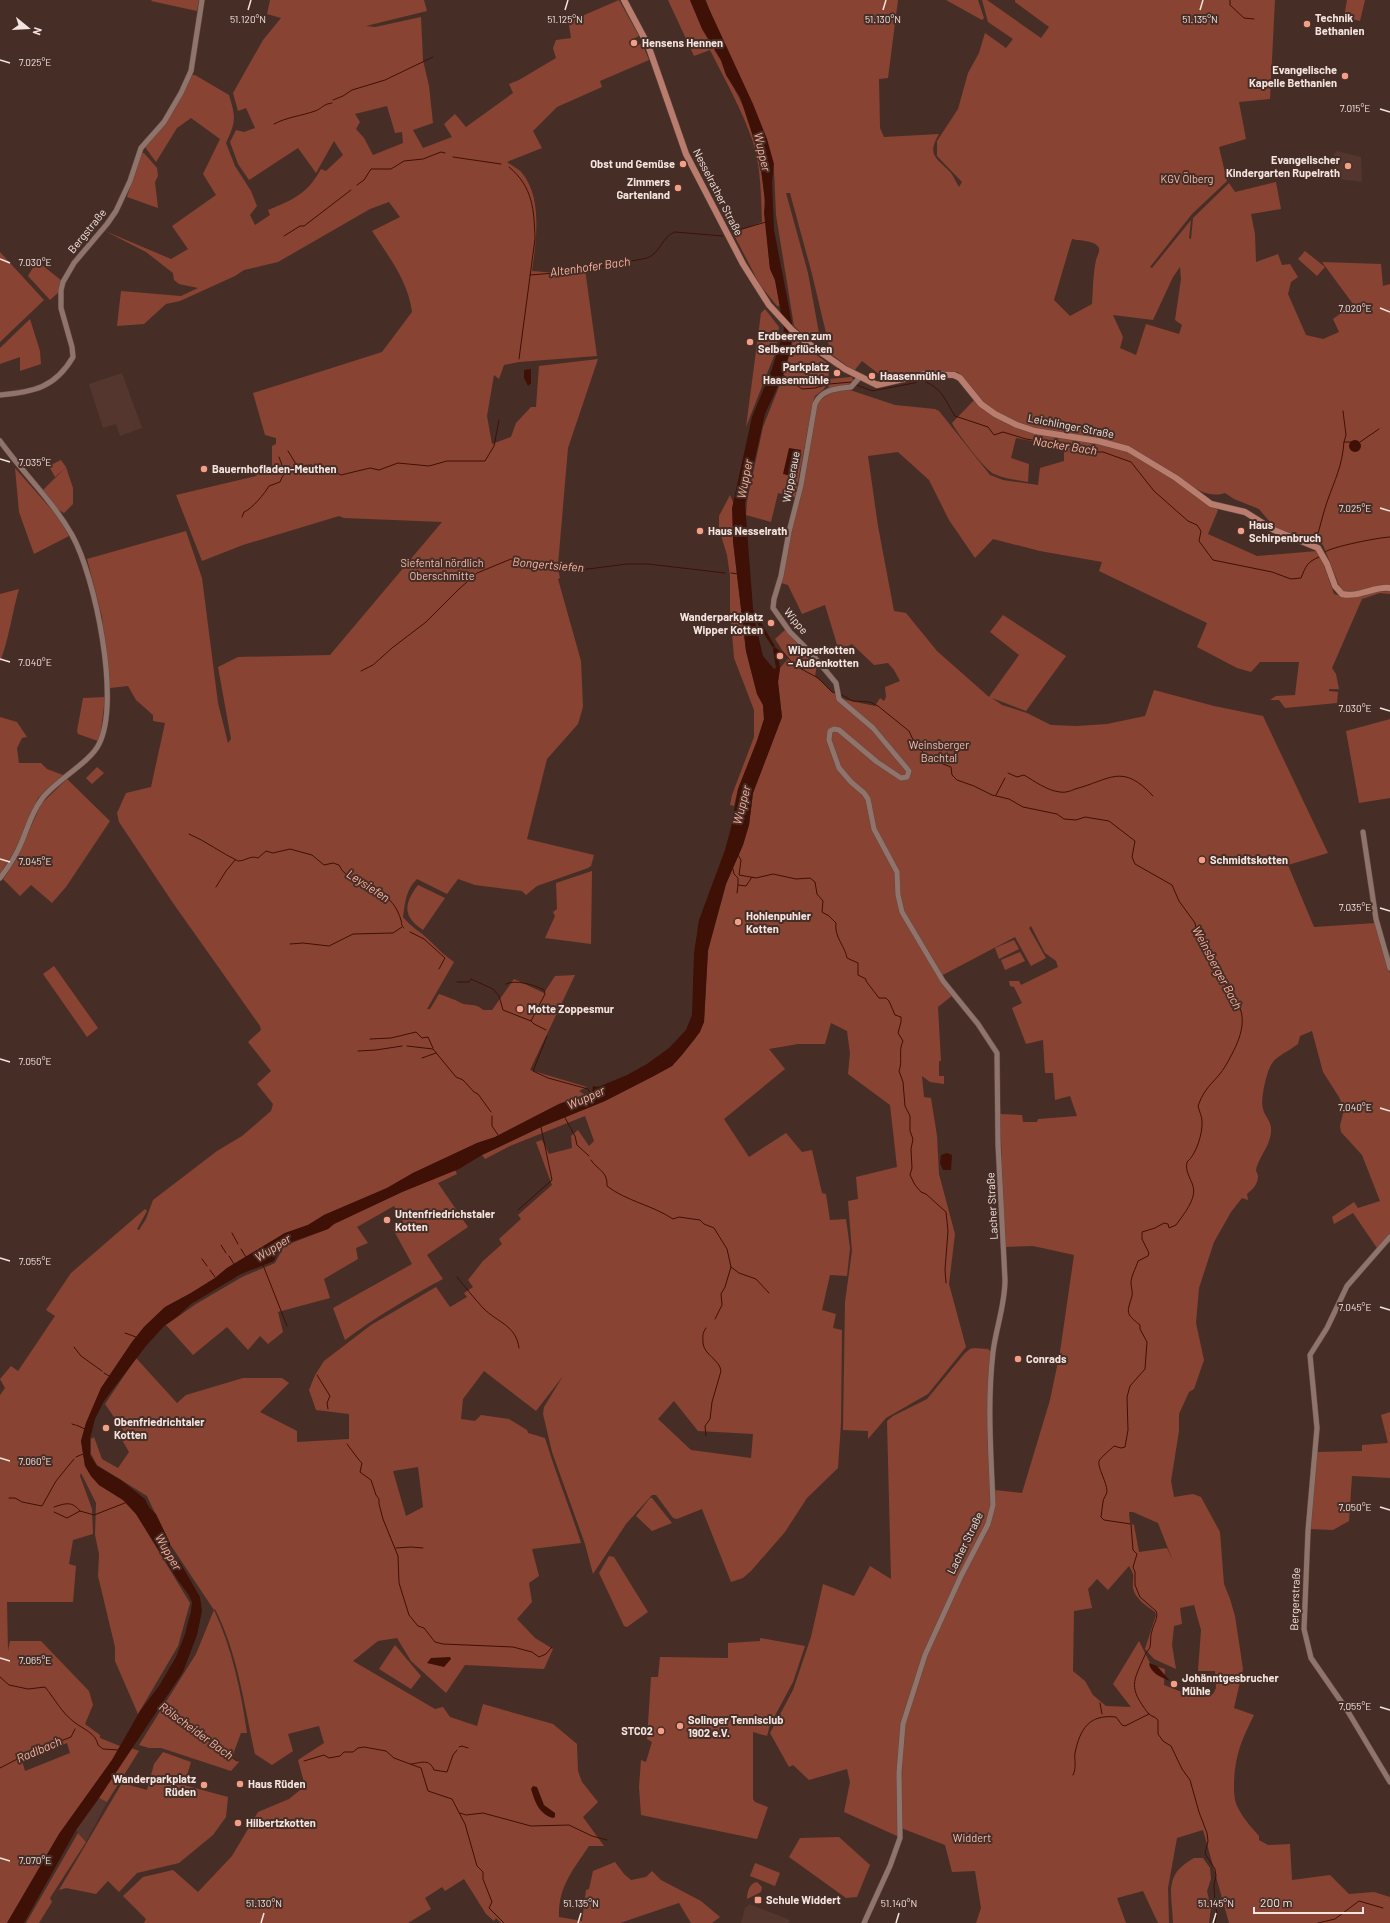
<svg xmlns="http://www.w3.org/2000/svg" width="1390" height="1923" font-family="Barlow,sans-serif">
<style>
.built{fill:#54362e}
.green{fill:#894332;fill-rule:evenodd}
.water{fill:#3f1005}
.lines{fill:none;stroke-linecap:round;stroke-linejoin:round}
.stream{stroke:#3f1005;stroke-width:1}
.minor-casing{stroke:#5f4b46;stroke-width:6}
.major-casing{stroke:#5f4b46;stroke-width:7}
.minor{stroke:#90746c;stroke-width:5}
.major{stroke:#ba7c6d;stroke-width:6}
.ticks{fill:none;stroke:#f4e4e0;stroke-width:1.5}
.poi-dot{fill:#f49e88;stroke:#462e27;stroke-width:1.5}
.labels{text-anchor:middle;stroke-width:4;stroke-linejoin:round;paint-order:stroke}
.poi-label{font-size:11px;font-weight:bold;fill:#f4e4e0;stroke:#462e27;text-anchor:start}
.park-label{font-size:11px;fill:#f1bdb0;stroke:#462e27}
.street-label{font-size:11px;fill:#f4e4e0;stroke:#462e27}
.water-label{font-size:12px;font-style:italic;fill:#fdb19d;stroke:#462e27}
.ticks-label{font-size:10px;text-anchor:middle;fill:#f4e4e0;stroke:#462e27;stroke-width:4;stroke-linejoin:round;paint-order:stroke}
</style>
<rect width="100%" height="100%" fill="#462e27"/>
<path class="built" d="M1337,151L1361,157L1362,182L1339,179L1333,160L1334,154Z
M122,373L142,428L120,436L116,424L103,428L89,384Z
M99,1798L107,1802L86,1842L76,1830Z
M750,1904L752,1905L790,1920L788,1923H741L745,1908Z"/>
<path class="green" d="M152,0H199L197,11L151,1Z
M270,0H424L427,11L366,26L375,27L421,17L423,60L429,86L433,123L413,130L423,148L452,137L444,124L455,114L466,127L513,93L509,84L519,80L556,58L553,48L556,40L571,38L568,19L582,16L619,0L639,36L629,41V44L632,43L636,46L642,43L649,60L600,81L602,87L557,107L533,131L542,148L507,162C512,166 519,169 522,173C543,198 536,242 532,271L556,273L585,269L597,356L519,362L504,365L499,379L494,375L487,416L492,444L511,437L516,423L531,407H536L539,366L598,359L568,448L558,565H557L560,578L558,579L581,661L583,707L578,724L547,759L527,839L594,855L591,866L588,868L537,886L526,895L522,891L475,885L458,879L447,894L417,879C406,889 405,903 403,917C411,927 421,932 430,941C438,949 445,956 454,962L427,1009H430L439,994C447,997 454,999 461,1003C468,1006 477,1003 483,1010H492L514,979L544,993L555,976L575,975L530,1070L587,1087L579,1091L585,1095L559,1104L495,1137L477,1143L413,1173L387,1188L324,1215L308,1225L285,1233L227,1268L215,1278L191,1293L165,1307L144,1327L132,1342L101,1388L86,1423L81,1441L85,1466L91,1476L99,1485L123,1500L136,1514L190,1603L178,1646L138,1714L115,1661V1647L98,1576L99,1554L95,1535L96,1503L81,1473L80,1476L92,1509L93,1534L73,1540L69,1564L76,1566L73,1602H7L8,1651L10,1641H41L89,1691L93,1705L85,1724L100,1735V1738L120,1746L112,1760L59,1834L7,1923H0V1395L5,1388L0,1379L11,1366L18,1371L55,1316L46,1310L71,1273L145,1209L147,1211L137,1229L139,1230L146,1219L153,1200L217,1151L242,1136L271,1111L273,1104L257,1084L271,1071L248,1042L261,1030L260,1026L173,903L119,822L117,813L126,793L151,787L165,723L153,721V715L136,700L128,686L110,688L102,617L87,559L186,531L202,578L218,703L228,743L231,739L218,667L238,657L330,655L442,522L344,518L339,516L243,545L202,561L176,495L256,476L261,468L272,466V446L276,444V438L265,435L253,393L382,352L412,312C408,281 389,257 372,231L400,217L389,202L370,209L278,262L244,270L235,276L180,301L166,304L144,324L117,326L121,291L181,296L198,288L179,284L174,280L173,273L146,252L105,231L171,259L188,249L172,226L216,195L203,174L220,139L191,118L177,128L156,162L145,147C165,123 177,104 192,75H195L229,95C236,118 236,121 226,143L235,166L251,191L257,206L250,215L255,225L270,215L268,210C293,200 308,193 321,169L326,171L343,155L334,141L316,173L298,148L249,180L238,164L230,142L236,130L244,132L255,128L246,108L238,111L233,93L263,40L281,18L267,14ZM387,106L395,133L402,132L403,143L373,155L364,138L356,129L360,122L355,114ZM67,1743L70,1753L25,1771L20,1754L34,1750L36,1756Z
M668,0H690C699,22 708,39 720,59C723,64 724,71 727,76C735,90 743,104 749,119C767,168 764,219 770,269L775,280L780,306H777L760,285L733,233L762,222C761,195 761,168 753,142C742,110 725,80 710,50L694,56Z
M706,0H898L888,78L879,79L880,128L884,137L939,134C926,156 937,158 951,173C954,177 956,182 959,187L962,182L937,156V141L958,109L968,73L979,53L985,33L1006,48L1013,39L988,22L982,0H987L1041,38L1049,27L1015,2V0H1275L1270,99L1239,102L1246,139L1219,147L1227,181L1192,214L1150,267L1152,268L1191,220L1189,238L1191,239L1193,218L1229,183L1235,192L1276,182L1281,209L1251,214L1255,234L1256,262L1278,254L1282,265L1290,264L1298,277L1291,282L1288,294L1306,335L1323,339L1339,332L1333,319L1353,304L1322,262L1381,264L1383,286L1390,284V586C1375,587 1357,593 1343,591L1339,585L1323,545L1313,538L1312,542L1274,527L1259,509L1234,499L1225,493C1205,499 1192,486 1177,475L1175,481L1218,510L1208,534L1257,556L1317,551L1323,563L1334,594L1347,598L1374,592L1390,591V594L1380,593L1362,599L1332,668L1336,674L1339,689H1329V691L1338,692L1337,703L1285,708L1279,700H1270L1276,696L1295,695L1299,662H1260L1251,672L1237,668L1197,647L1207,623L1099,571L1102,562L1040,551L993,539L975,558L949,520L929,480L898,452L868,456L878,526L894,611L906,613L937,651L989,697L1019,655L990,632L1003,615L1066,656L1026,711L992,698L1002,705L1027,713L1051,725L1077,726L1107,724L1145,716L1154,690L1214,706L1263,716L1328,853L1288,865L1314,927L1376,923L1390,974V1234L1377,1248L1353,1213L1334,1224L1332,1217L1354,1202L1358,1208L1380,1201L1362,1155L1341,1132L1340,1126L1344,1109L1339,1097L1323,1072L1312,1031L1300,1036L1298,1044C1274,1061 1271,1056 1264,1087C1263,1093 1261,1103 1263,1109C1264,1115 1271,1121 1271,1128C1272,1145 1259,1156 1256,1170C1256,1171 1258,1175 1258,1176C1258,1184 1253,1189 1247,1194L1248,1200L1242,1198L1231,1212L1214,1242L1199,1288L1196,1323L1204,1360L1194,1389L1189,1392L1179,1414V1431L1171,1481L1174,1497L1193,1494L1201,1497L1220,1532L1224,1584L1230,1599L1235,1616L1243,1669L1234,1708L1254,1715C1242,1739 1235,1755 1234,1782C1234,1790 1234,1799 1237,1806C1242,1817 1251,1827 1259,1836V1840L1268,1845L1290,1844L1292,1880L1330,1875L1349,1894L1374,1892L1390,1897V1923H1229L1203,1830L1177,1838L1168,1888L1169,1923H1158L1143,1891L1117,1898L1126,1923H976L981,1908L975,1871L952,1872L945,1845L901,1828L903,1732L926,1656L962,1576L991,1522L994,1509V1490L1022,1493L1050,1400L1060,1352L1074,1255L1033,1246L1005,1247L1000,1114L1022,1115L1023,1122H1037L1038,1119L1077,1116L1070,1096L1055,1100L1053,1073H1045L1043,1040L1026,1044L1012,1008L1022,1003L1014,987L1010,986L1009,981H1019L1021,985L1058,967L1056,961L1045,953L1031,926L1029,928L1046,958L1031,966L1015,937L939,977L953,995L938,1007L941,1061H939V1076H944V1084L930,1082L922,1076L924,1097L931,1098L937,1136L939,1174L955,1234L949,1284L966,1347L928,1394L886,1418L868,1439V1431L843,1430L845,1302L852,1251L848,1201L858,1199L856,1177L897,1167L890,1105L848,1074L850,1053L847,1031L831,1023L825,1044H798L769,1049L785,1069L724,1119L749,1157L786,1133L802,1152L812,1150L822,1193L826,1194L830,1220L846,1219L850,1248L847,1276L830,1275L822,1310L836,1314L833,1328L842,1330L841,1423L838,1468L807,1498L785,1532L751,1571L743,1578L731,1582L702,1509L677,1519L673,1518L656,1495H652L626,1524L593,1574L585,1544L552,1452L543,1414L544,1407L563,1376L536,1411L484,1371L463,1399L461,1419L475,1421L481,1415L509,1419L527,1430L528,1433L545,1438C556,1474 570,1508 581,1543L532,1549L539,1576L529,1583L532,1602L517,1619L535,1638L553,1649L544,1669L465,1665L446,1693L411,1661L397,1638L378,1641L353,1661L435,1709L443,1707L450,1717L477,1726L483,1704L553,1724L577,1744L578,1771L582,1782L598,1802L583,1817L604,1846H589C573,1870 558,1887 559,1917L582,1921L586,1890L589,1889L593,1871L615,1862L624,1874L631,1880L646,1877L652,1871L661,1880L701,1901L720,1917L712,1923H691L679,1903L620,1923H501L496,1918L494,1921L486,1914L464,1879L445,1891L442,1887L425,1898L431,1909L408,1923H144L146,1919L123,1896L143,1877L173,1870L198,1892L232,1856L258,1812L289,1799L305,1786L298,1760L324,1743L319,1726L288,1734L293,1751L272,1765L255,1754C244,1705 238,1654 215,1609L214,1610C232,1648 241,1691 247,1733H241L232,1757L239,1762L231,1771L161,1748H149L139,1745L196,1654L214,1610L168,1541L147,1496L97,1465L91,1454V1439L94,1437L102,1459L118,1468L129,1452L122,1440L127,1436L105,1404L136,1358L177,1403L186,1395L243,1378H282L289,1383L260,1412L297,1431V1442L349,1439V1414L316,1410L309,1390L315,1375L324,1361L371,1325L436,1287L450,1307L467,1297L464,1293L473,1287L468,1280L483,1261L502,1244L499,1239L521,1219L518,1215L552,1185L536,1142L542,1140L549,1154L572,1148L571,1136L578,1130L589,1146L594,1141L585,1116L510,1146L485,1159L482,1155L541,1127L605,1101L672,1066L695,1039L704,1022L708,951L726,884L743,845L749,825L753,793L782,717L778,682L780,668L788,659L775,639L785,630L817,665L815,676L836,695L846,700L875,706L880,698L884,701L886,697L885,687L900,681L894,670L888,663L874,665L852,644L839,651L825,605L802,614L788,585L781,583L818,402L829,394L828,380L824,389L815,396L813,402L795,497L778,493L771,522L746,515L747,501L763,427L784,374L793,341L795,339L830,365L828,379L852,377L853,381L849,384L850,390L895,405L935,409L939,411L990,475L1003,480L1038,485L1040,468L1064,461V447L1016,438L1011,458L1029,464L1028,482C1017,480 1005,479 994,474C985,470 957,433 952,423L977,397L958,372C929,371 915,371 888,381L862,361L854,371L831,354L812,274L790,193H786L808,273L819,333L817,339L813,340L808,339L794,326L776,215L774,170L757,117L713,20ZM1072,239C1080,241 1095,240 1099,248C1100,252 1097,256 1096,260C1093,274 1093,290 1092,304L1070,316L1054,300ZM1180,267L1181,279L1175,320L1182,325L1179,334L1146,324L1136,355L1120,348L1123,337L1113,315L1153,320L1173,277ZM674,1401L698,1431L753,1434L751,1458L691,1450L658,1419ZM418,1467L423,1507L406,1516L393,1471ZM1129,1512H1133L1158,1523L1173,1561L1167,1548L1139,1552L1134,1525L1130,1523ZM1129,1566C1136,1577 1132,1577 1133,1588C1135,1599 1147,1606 1155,1612L1156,1615L1145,1649L1154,1659L1176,1669L1172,1645L1174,1626L1182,1624L1180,1608L1194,1605L1201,1630L1198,1671H1215L1216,1688L1213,1694C1197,1699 1179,1691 1164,1685L1165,1669L1151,1665L1139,1641L1113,1684L1131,1707L1106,1706L1093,1695L1085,1681L1073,1671L1074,1611L1092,1608L1088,1589L1097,1579L1108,1590Z
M946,0H978L984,18L982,20Z
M1347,0H1365L1360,21L1344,17Z
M141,153H144L157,168L158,176L155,182L158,208L127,197Z
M1305,251L1325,267L1317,276L1298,259Z
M0,252L44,300L0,342Z
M37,261L62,281L59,292L50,300L28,276Z
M765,309L779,327L776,351L746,427L761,313Z
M30,319L40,351L41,364L20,371V357L0,364V348Z
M61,460L66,467L55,477L49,466Z
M66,467L73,488V504L64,513L57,509L42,491Z
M15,468L59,518L69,536L34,554L19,512Z
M730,495L733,502V541L746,651L757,694L763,705L764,719L757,741L738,789L734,806L730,805L732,795L754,737V710L734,658L730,608V576L727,555L719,529V516Z
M19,589C12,613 9,639 0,662V594Z
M105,697L101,731L98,741L78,734L77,731L83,698Z
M0,717L17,722L27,737L22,738L17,748L19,763H41L47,769L63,775L38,798L17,847L0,874Z
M1390,719V798L1359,803L1346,731Z
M97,767L104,773L92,784L86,778Z
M67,779L110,821L66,887L52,903L31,885L20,896L3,879L15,862L41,804Z
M592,871L591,944L545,938L555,916L553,912L557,909L556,883Z
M418,885L445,898L423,930C402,916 404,904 418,885Z
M1014,940L1019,949L999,959L995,948Z
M1020,952L1025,961L1005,970L1001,960Z
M54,966L98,1028L87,1037L43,974Z
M455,1170L457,1174L438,1183L468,1227L427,1255L443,1279C409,1297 376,1317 345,1340L333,1308L412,1264L393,1229L404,1224L394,1206L357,1227L368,1243L356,1248L358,1259L324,1279L330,1298L278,1312L283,1332L268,1344L260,1336L248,1350L227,1327L193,1355L166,1325L196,1304L242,1277L275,1263L284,1246L328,1229L334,1224L402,1192Z
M974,1348L988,1349L991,1352L987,1430L991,1503L989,1516L923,1655L900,1731L897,1836L844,1812L850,1782L847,1769L809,1780L793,1765L789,1767L770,1733L793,1690L811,1637L823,1584L854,1596L870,1566L891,1579L887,1421L893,1416L927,1399L965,1353L970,1349Z
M1390,1412V1478L1352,1476L1349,1521L1333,1530L1310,1529L1316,1452L1362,1451V1445L1388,1443L1381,1415Z
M650,1498H652L672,1523L652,1531L636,1516Z
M609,1556L614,1557L648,1612L627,1627L624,1626L599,1573Z
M760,1638L805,1646L793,1682L770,1725L767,1736L753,1732V1799L755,1802L768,1807L757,1839L641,1815L639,1787L641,1760L646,1762L652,1742L647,1739L651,1677H658L660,1657L728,1658V1643L760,1641Z
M395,1645L421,1676L411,1689L379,1669Z
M131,1748L139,1751L107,1802L99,1798Z
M163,1752L191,1762L184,1785L228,1797L226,1817L213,1835L179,1863L137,1873L119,1892L108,1881L96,1894L66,1888L59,1890L122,1783L147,1790L154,1764Z
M78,1833L86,1842L50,1898L52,1902L39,1923H26Z
M839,1837L870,1865L857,1897L846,1898L789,1857L800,1838Z
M1194,1858H1203L1210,1868L1211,1879L1207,1891L1211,1908L1209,1923H1173C1172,1893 1163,1875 1194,1858Z
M755,1863L780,1873L775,1886L750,1876Z
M757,1882L762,1887L761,1892L747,1899C747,1893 749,1883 757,1882Z"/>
<path class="water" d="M690,0H705L753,104L767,139L774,164L772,182L774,230L792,323L791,349L782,377L765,414L745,503L753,609L775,646L773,648L754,618L763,656L774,669L776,668L773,649L775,647L781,652L778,655L780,668L778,682L782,717L753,793L749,825L743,845L726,884L708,950L704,1022L700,1032L682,1055L672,1066L654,1076L605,1101L541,1127L482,1155L459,1169L402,1192L334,1224L328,1229L283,1245L279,1250L274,1261L241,1274L191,1304L178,1316L164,1326L146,1346L113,1389L104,1401L95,1419L90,1439V1455L97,1466L121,1480L145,1499L149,1507L156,1514L170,1543V1552L181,1564L200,1597L202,1611L197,1635L183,1672L99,1798L76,1830L24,1923H7L59,1834L112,1760L140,1711L159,1686L176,1657L185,1634L191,1611L192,1602L188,1594L177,1579L136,1514L123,1500L99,1485L91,1476L85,1466L81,1441L86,1423L101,1388L132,1342L144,1327L165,1307L191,1293L215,1278L227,1268L285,1233L308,1225L324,1215L387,1188L413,1173L477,1143L495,1137L559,1104L592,1092L593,1086L598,1087L627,1075L647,1064L669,1048L686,1030L692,1015L694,953L699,920L725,850L731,828L738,789L757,741L764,719L763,705L757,694L746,651L733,541L732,508L752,417L772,369L784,330L775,280L770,269L764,213L765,200L759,155L740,97L726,75L721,60L702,29Z
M531,369V383L528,386L524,378V370Z
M1349 446a6 6 0 1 1 12 0a6 6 0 1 1-12 0Z
M789,448L801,450L795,477L783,474Z
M947,1153L952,1155L951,1170H943L940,1163L941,1155Z
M450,1657L451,1659L444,1667L427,1663L431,1658Z
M1149,1663L1157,1666L1170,1681C1162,1678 1150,1673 1149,1663Z
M533,1786L537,1787L544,1805L555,1813V1817L553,1818C539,1814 535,1802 531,1789Z"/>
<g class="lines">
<path class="stream" d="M1230,0V5L1244,18L1254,19
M333,100L343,96L352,90L385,80L433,57
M274,124C287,117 301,116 315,111C323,108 323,104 332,103
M453,157L501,164
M509,167C533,187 534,209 535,239L519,359
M357,185L364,180L371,169H391L404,161L423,159L441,152L445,153
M735,231L766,222
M284,236L300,226H304L351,190
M530,275L580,271L647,258C660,254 662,236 675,232L723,236
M783,375L802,389L815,388L829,384L852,382
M857,385L872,391L914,383L921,380C943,388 944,399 955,416L988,427L994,435L1003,432L1026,439L1062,445H1074L1094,452H1103L1131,462L1154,491L1188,521L1197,525L1201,531L1199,541L1213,560L1272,572L1291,579L1301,578C1306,566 1307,562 1319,557
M1343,411L1346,435L1344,442
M1360,442L1379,429
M288,451L296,464L300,466
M279,457L282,465L286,471
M242,517L244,512C252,509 265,493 269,486L280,482C286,466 296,466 312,465L315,468L325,467L341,475L370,468L379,470L398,463L429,466L447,461H485L494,446L499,420
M1317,538C1320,526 1323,514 1327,502C1335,479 1342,467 1344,442H1351
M1315,543L1316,541
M1325,552C1330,547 1381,537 1390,537
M731,573L739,574
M779,651L783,652L794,665L818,678L832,692L837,693
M361,671L373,665L392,648L426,622L459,589L477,573L511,559L553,567H577L580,570L627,564H648L725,573
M840,694L853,701L870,702L878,706L909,731L915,744L924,753L935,761L951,767L952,775L957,780L974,786L992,795L1009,799L1023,807L1057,814L1064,819L1076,820L1085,817L1109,821L1135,841L1132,857L1135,864L1172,885L1179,901L1195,923L1197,933C1207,952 1219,971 1228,990C1231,995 1235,998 1237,1002C1250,1023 1236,1047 1226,1065C1217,1081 1205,1085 1198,1106C1199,1111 1202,1116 1202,1121C1203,1133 1196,1155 1187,1162C1185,1171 1190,1177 1193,1186C1197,1199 1183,1215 1176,1225L1169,1228L1168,1224L1164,1223L1155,1228L1142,1232V1239L1149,1253L1148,1256L1138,1261C1136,1268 1131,1276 1131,1283C1131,1287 1133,1292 1132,1296C1127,1313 1125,1313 1140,1325V1329L1147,1342L1145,1369L1130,1386L1127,1397L1128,1430L1125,1447L1121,1448L1114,1446C1110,1450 1102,1456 1099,1461C1097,1466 1107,1483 1107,1491C1107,1495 1103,1498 1103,1502C1102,1507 1102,1512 1101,1517L1104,1520L1131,1524L1133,1550L1137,1554L1133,1567L1135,1572V1585L1140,1597L1156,1611C1159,1617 1153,1625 1152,1631C1150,1636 1151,1642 1150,1647C1149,1650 1146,1652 1145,1655C1133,1682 1128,1687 1148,1713C1151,1717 1155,1716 1158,1720V1734L1163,1741L1171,1746L1182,1769L1190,1780L1199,1812L1207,1833L1208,1841L1205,1854L1215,1869L1216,1876L1214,1885L1215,1905L1217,1913L1215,1923
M1008,773L1017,777L1024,775C1034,781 1048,791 1060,792C1065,793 1071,791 1075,789C1110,780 1122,762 1153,796
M996,795L1005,778
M189,834C206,841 221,853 238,861C246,861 250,855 258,858L266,851L273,853L290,849L312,855L324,865L333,863L339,865C344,879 366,882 376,893L379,892C390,898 397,907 401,920C402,923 401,926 404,928
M738,855L741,860L739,875L756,878L773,874L796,879L810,878L815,882L817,894L823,901L822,912L829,916L836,923C834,937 845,946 847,958L858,963V975L866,979V981L879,998H886L889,1001L895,1015L901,1017V1022L898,1033L903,1041C898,1051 903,1061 899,1071L903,1082L905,1106L910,1116V1131L913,1139L911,1149L912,1168L910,1175L915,1185L921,1192L926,1194L946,1212L948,1231L945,1270L946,1283
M733,869L734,874L738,878V885L746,886L752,877
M216,887L226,871L235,860
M737,893L738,885
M410,932L424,939L445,958L439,969
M290,944L303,943L329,946L353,934L393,933L402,927
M457,982H469L471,979L493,989L499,996L503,1010L531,1021
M506,984C516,979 534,985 544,990L545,994L531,1021L534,1024L546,1030
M547,1036L533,1071L548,1078L588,1089L590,1092
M370,1039L391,1038L416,1032L422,1038L428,1037L433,1048
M407,1046L433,1049L456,1077L463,1080L474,1092L478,1094L491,1112
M358,1051L376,1050L402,1046
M422,1058L436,1053
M492,1116V1126L498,1135
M564,1116L575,1136L577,1145L589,1156
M591,1160C597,1170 608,1171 607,1186C626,1201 652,1205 673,1219L679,1217L700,1220L704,1224L714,1228L727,1249L731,1267L725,1287L721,1294L722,1305L715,1319
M518,1210L552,1180L541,1127
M232,1233L238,1244
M221,1245L226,1253
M241,1249L246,1257
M229,1256L234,1264
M202,1259L207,1266
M263,1265L287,1326
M731,1267L739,1273L756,1279L769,1293
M210,1270L215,1277
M457,1277C466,1288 474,1298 483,1308C498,1323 516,1325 519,1348
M125,1333L136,1337
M74,1347L81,1356L102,1371
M104,1373L111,1377
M317,1375L330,1396L327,1403L328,1409
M72,1424L75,1425
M76,1425L85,1429
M706,1436L705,1426L710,1419L712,1402L721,1371C720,1360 704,1355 703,1343C703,1335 702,1334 706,1328
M347,1444L359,1460L362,1463L360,1472L371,1480L376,1495L379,1499V1504L383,1519L398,1556L399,1583L409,1615L418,1626L424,1628L435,1642L443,1644L513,1647L532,1652L539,1657L546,1654L552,1647
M76,1457L83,1454
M9,1498H15L22,1502L42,1506L56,1481L74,1459
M54,1507C66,1503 72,1501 80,1511
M54,1512L67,1518L80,1511L94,1515L125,1503
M396,1548L411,1547L423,1548
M0,1677L9,1685L28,1689L45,1687C55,1699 61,1712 74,1722C83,1729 96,1733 98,1745L103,1749L119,1750
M1100,1703L1102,1714
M159,1705L237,1761
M459,1747L462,1746L468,1748
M304,1761L324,1755L329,1758L340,1756L344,1752H353L358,1748L364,1747L386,1751L394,1758L421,1768L428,1791L452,1799L465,1824L477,1866L483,1872V1879L492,1902L489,1908L504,1923
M411,1764C421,1763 429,1758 434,1770L447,1772L453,1755L457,1750
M0,1768L27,1754L71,1737L75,1729
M1073,1775C1077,1767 1074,1761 1075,1753C1080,1729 1089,1714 1116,1717L1122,1725L1125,1726L1149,1714
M460,1813L466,1815L483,1813L531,1826L569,1825L592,1836L607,1840
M1318,1923L1335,1919L1359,1901L1383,1908"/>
<defs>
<path id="minor" d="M860,377L851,387C836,389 822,389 815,404L801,485L789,532L781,576L774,599L773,608L790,632L811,653L836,683L839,699L873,728L909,771L907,777L901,778L877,762L839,730L834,729L830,731L829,740L839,768L851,782L864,793L868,799L874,829L897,872L898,895L902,912L943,981L978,1024L997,1053L998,1144L1005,1280C1005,1305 996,1328 993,1352C987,1405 991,1452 993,1505L988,1524L961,1576L925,1655L903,1724L899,1773L900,1838L890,1866L864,1923
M0,395C33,392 55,388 73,357L72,347L61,308V290L63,282L74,263L107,224L116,211L130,181L141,148L164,122L181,93L191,71L202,0
M0,441C23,473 52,500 72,535C95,576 121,701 99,744C90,763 54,781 41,800C30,815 26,834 18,850C13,860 7,869 0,878
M1363,832L1376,919L1390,968
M1390,1237L1347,1286L1327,1328L1310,1355L1317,1428L1308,1531L1304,1629L1311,1658L1347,1710L1390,1782"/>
<path id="major" d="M624,0L648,45L686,154L743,264L769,305L792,330L806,342L845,369L877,385L925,374L954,375L960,378L981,404L995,414L1017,425L1035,431L1098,441L1128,449L1176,478L1211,504L1245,512L1274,530L1318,548L1327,564L1335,586L1342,594C1358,598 1374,586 1390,588"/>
</defs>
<use href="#minor" class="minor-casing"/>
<use href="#major" class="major-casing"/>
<use href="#minor" class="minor"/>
<use href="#major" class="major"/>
</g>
<path class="ticks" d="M248,10L251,0M565,10L568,0M883,10L886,0M1200,10L1203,0M0,60L10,63M1380,109L1390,112M0,259L10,263M1380,308L1390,312M0,459L10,462M1380,508L1390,511M0,659L10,662M1380,708L1390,711M0,859L10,862M1380,908L1390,911M0,1059L10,1062M1380,1108L1390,1111M0,1258L10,1261M1380,1307L1390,1310M0,1458L10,1461M1380,1507L1390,1510M0,1658L10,1661M1380,1707L1390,1710M0,1858L10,1861M261,1923L264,1913M578,1923L581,1913M896,1923L899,1913M1213,1923L1216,1913"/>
<g class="poi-dot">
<circle cx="1307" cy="24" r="4"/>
<circle cx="634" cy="43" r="4"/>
<circle cx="1345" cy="76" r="4"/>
<circle cx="683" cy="164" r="4"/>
<circle cx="1348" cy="166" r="4"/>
<circle cx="678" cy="188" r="4"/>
<circle cx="750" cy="342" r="4"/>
<circle cx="837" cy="373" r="4"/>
<circle cx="872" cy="376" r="4"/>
<circle cx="204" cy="469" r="4"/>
<circle cx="700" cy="531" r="4"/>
<circle cx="1241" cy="531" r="4"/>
<circle cx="771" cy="623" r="4"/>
<circle cx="780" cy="656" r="4"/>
<circle cx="1202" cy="860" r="4"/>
<circle cx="738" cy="922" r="4"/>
<circle cx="520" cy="1009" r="4"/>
<circle cx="387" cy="1220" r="4"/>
<circle cx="1018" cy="1359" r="4"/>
<circle cx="106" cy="1428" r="4"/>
<circle cx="1174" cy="1684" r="4"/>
<circle cx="680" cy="1726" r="4"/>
<circle cx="661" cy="1731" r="4"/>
<circle cx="240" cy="1784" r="4"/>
<circle cx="204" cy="1785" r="4"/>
<circle cx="238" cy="1823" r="4"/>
<rect x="754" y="1896" width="8" height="8" rx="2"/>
</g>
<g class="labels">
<g class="poi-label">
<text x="1315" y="22">Technik<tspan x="1315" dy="13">Bethanien</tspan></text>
<text x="642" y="47">Hensens Hennen</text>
<text x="1337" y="74" text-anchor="end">Evangelische<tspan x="1337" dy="13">Kapelle Bethanien</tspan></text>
<text x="1340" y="164" text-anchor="end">Evangelischer<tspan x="1340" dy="13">Kindergarten Rupelrath</tspan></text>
<text x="675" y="168" text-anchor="end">Obst und Gemüse</text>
<text x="670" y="186" text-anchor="end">Zimmers<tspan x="670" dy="13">Gartenland</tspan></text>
<text x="758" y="340">Erdbeeren zum<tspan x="758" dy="13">Selberpflücken</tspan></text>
<text x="829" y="371" text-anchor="end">Parkplatz<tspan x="829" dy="13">Haasenmühle</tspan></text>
<text x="880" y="380">Haasenmühle</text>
<text x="212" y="473">Bauernhofladen-Meuthen</text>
<text x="1249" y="529">Haus<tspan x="1249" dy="13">Schirpenbruch</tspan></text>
<text x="708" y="535">Haus Nesselrath</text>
<text x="763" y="621" text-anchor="end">Wanderparkplatz<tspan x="763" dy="13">Wipper Kotten</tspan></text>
<text x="788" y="654">Wipperkotten<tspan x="788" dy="13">– Außenkotten</tspan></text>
<text x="1210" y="864">Schmidtskotten</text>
<text x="746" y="920">Hohlenpuhler<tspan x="746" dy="13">Kotten</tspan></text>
<text x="528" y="1013">Motte Zoppesmur</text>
<text x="395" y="1218">Untenfriedrichstaler<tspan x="395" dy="13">Kotten</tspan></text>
<text x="1026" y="1363">Conrads</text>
<text x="114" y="1426">Obenfriedrichtaler<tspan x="114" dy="13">Kotten</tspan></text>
<text x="1182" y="1682">Johänntgesbrucher<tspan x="1182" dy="13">Mühle</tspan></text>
<text x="688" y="1724">Solinger Tennisclub<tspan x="688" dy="13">1902 e.V.</tspan></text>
<text x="653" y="1735" text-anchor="end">STC02</text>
<text x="196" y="1783" text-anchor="end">Wanderparkplatz<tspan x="196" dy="13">Rüden</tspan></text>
<text x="248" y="1788">Haus Rüden</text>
<text x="246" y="1827">Hilbertzkotten</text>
<text x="766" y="1904">Schule Widdert</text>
</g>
<g class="park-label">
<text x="1187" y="183">KGV Ölberg</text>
<text x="442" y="567">Siefental nördlich<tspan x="442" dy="13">Oberschmitte</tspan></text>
<text x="939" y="749">Weinsberger<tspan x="939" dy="13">Bachtal</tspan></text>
<text x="972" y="1842">Widdert</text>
</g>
<g class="street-label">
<text transform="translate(718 192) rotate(63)" y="4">Nesselrather Straße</text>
<text transform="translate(87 231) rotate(-51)" y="4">Bergstraße</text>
<text transform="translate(1071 426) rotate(11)" y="4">Leichlinger Straße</text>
<text transform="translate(791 477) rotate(-79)" y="4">Wipperaue</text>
<text transform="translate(796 621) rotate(50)" y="4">Wippe</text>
<text transform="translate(992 1206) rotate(-93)" y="4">Lacher Straße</text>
<text transform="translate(965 1543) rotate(-64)" y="4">Lacher Straße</text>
<text transform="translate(1295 1599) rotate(-88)" y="4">Bergerstraße</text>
</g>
<g class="water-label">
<text transform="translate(762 152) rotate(77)" y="4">Wupper</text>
<text transform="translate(590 267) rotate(-8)" y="4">Altenhofer Bach</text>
<text transform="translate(1065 446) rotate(9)" y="4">Nacker Bach</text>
<text transform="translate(745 479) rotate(-79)" y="4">Wupper</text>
<text transform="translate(548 565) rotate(5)" y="4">Bongertsiefen</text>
<text transform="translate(742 805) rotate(-76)" y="4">Wupper</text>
<text transform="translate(368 886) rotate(33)" y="4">Leysiefen</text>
<text transform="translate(1217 968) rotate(62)" y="4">Weinsberger Bach</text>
<text transform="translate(586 1098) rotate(-24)" y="4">Wupper</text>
<text transform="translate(273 1248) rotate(-32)" y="4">Wupper</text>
<text transform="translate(168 1552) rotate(59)" y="4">Wupper</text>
<text transform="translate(196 1731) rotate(36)" y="4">Rölscheider Bach</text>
<text transform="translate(39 1750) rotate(-23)" y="4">Radlbach</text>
</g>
</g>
<g class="ticks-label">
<text x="248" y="23">51.120°N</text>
<text x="565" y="23">51.125°N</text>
<text x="883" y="23">51.130°N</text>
<text x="1200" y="23">51.135°N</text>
<text x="35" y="66">7.025°E</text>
<text x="1355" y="112">7.015°E</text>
<text x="35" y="266">7.030°E</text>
<text x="1355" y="312">7.020°E</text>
<text x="35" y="466">7.035°E</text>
<text x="1355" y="512">7.025°E</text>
<text x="35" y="666">7.040°E</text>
<text x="1355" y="712">7.030°E</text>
<text x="35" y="865">7.045°E</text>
<text x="1355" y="911">7.035°E</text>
<text x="35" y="1065">7.050°E</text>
<text x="1355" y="1111">7.040°E</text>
<text x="35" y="1265">7.055°E</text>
<text x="1355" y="1311">7.045°E</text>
<text x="35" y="1465">7.060°E</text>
<text x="1355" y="1511">7.050°E</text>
<text x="35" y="1664">7.065°E</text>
<text x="1355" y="1710">7.055°E</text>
<text x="35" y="1864">7.070°E</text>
<text x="264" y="1907">51.130°N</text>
<text x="581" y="1907">51.135°N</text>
<text x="899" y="1907">51.140°N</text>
<text x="1216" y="1907">51.145°N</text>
</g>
<g transform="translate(28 28) rotate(108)" stroke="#462e27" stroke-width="3" paint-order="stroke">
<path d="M0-3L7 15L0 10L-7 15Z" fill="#f4e4e0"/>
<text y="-6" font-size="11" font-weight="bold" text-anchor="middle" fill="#f4e4e0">N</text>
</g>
<path d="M1254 1907v6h109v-6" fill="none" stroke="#f4e4e0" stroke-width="2"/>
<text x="1260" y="1907" font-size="12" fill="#f4e4e0" stroke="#462e27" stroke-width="3" paint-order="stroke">200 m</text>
</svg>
